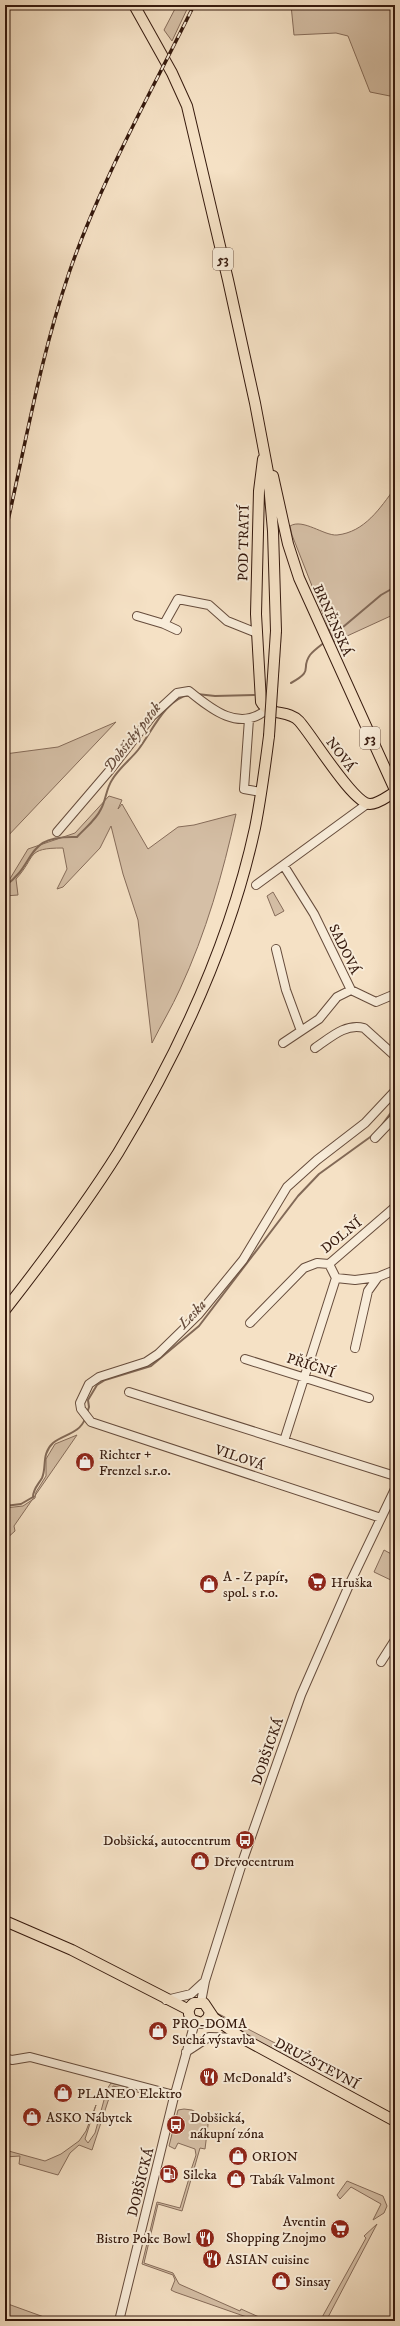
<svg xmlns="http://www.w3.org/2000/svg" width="400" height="2326" font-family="'IM FELL DW Pica',serif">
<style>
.green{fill:#d5bfa6;stroke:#866c5a}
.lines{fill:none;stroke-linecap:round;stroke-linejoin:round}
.stream{stroke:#826957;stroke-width:2}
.minor-casing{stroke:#664c3c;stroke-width:10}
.major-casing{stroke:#361a0e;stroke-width:12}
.minor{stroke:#f8ecd9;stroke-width:8}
.major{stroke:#f5e1c5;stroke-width:10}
.rail-casing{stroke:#361a0e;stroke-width:3.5}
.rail{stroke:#f8ecd9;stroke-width:2;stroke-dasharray:6;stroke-linecap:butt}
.major-bridge-casing{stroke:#361a0e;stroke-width:12;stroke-linecap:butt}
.major-bridge{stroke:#f5e1c5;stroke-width:10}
.labels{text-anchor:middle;stroke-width:4;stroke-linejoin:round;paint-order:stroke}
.shield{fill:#f8ecd9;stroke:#70594b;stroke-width:1}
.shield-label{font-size:13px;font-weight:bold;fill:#361a0e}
.street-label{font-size:14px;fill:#361a0e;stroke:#f8ecd9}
.poi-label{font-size:14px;fill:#361a0e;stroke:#f8ecd9;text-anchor:start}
.water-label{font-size:15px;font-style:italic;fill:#684e3e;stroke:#f8ecd9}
</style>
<rect width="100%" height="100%" fill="#f5e1c5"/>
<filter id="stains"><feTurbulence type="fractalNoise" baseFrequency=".005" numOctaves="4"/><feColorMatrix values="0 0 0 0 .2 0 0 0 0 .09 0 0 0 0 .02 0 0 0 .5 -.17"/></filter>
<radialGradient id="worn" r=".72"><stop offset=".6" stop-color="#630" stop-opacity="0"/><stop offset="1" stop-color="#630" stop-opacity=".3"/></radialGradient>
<path class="green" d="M177,5H189L172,41L164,30Z
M291,5H395V97L370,92L348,36L336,33L294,35Z
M395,488V614L334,642L292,535L290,526C303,518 324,536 337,535C365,532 380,508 395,488Z
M116,722L5,839V754L58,747Z
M109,796L122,800L118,809L122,804L148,849L178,827L194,825L236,814C223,873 206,933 180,989C172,1007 161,1025 152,1043L138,920L123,874L111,826L100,848L63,887L57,889L67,869L63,848C25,848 37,856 16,879L18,895L5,896V882H8L28,849L75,833Z
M273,892L284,911L275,916L267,896Z
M77,1435L14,1526L15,1531L5,1540V1508L23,1506L35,1498L36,1492L46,1476V1459L55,1444Z
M384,1550L395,1556V1582L374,1572Z
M217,2013L304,2058L301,2064L224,2023Z
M111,2083L147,2092L149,2095L113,2086L92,2150L79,2145L70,2153L58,2175L19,2164L20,2156L5,2157V2150L45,2161L61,2154L79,2141L86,2131L96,2105L85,2139L88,2143L95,2133L107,2089Z
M184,2109L192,2110L207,2118L208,2125L205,2149L200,2148L182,2211L158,2204L144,2263L173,2273L179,2284L240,2311L241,2309L268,2321H258L175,2292L171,2290L175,2280L173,2275L142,2264L157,2202L180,2208L190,2175L185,2173H190L196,2155L195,2149L178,2143L175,2149L169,2146L178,2110Z
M347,2181L383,2196L387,2206L384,2213L373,2220L381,2204L351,2187L340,2199L337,2195Z
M377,2224L326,2321H320L366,2238L364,2236Z
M5,2303L8,2304L55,2321H5Z"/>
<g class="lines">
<path class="stream" d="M330,638L381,595L395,587
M291,683C315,670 300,669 310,655C314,650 320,646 325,642
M197,694L215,696L254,695
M5,886C38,863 23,835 77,837C85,828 96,820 101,809C106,800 106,789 112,780C119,768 130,760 138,750C152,732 165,699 189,695
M379,1129L395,1107
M87,1413L89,1407L88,1400L97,1385L105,1380L151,1366L199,1326L298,1196L319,1174L373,1135
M5,1506L21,1504L33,1497C33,1489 38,1485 42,1478C47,1467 41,1454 53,1443C64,1434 79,1434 85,1419"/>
<defs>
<path id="minor" d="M137,616L164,624L178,599L209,605L227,621L257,633
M164,624L177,630
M249,719L244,789L261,792
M57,832L110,770L152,716L177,693L189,691C211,709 240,733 267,709
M284,866L314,914L351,990
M256,885L367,804
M276,949L286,990L301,1031
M351,990L376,1002L395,994
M283,1043L319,1019L337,997L351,990
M315,1048C330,1038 345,1023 364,1028L395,1056
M375,1138L395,1117
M336,1278L355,1280L378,1277
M250,1323L304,1268L317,1263L329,1264L395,1207
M355,1348L368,1291L378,1277L395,1270
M245,1359L369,1398
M129,1392L395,1476
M284,1441L336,1278L329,1264
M381,1518L91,1422L81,1409L80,1403L89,1384L99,1377L146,1362L158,1354L198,1315L243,1260L287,1187L317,1160L365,1123L395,1091
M381,1662L395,1640
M166,2000L191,1994L203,1983
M201,2002L205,1981L244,1857L301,1695L350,1583L395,1489
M186,2052L209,2037L242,2038
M5,2058L12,2060L30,2057L174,2095
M119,2321L173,2101L195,2022"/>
<path id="major" d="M134,5L172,73L187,106L228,280L255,403L268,472L273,531L276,631
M263,459L259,491L256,614L261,702C269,717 288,709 299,721C312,735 353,804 370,804C378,804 388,796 395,792
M273,476L288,544L299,578L395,790
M5,1310C44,1260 84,1207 118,1153C178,1054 230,943 255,828C261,798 265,767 269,736
M5,1921L72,1950L189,2010
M210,2012L208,2018L202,2023L192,2020C187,2014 188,2007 194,2003H204L214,2018L242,2038L395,2121"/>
</defs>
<use href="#minor" class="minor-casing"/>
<use href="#major" class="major-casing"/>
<use href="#minor" class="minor"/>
<use href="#major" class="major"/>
<defs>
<path id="rail" d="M5,534C25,447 40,358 69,273C101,180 151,93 194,5"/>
</defs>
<use href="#rail" class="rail-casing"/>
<use href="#rail" class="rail"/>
<defs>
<path id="major-bridge" d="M269,736L276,631"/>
</defs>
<use href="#major-bridge" class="major-bridge-casing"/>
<use href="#major-bridge" class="major-bridge"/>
</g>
<defs>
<symbol id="shop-disc" viewBox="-11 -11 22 22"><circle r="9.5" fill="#8f2418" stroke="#f8ecd9"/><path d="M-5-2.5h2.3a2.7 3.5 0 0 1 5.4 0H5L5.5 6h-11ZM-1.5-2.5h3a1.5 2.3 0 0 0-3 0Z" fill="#fff"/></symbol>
<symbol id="supermarket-disc" viewBox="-11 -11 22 22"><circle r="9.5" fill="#8f2418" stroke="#f8ecd9"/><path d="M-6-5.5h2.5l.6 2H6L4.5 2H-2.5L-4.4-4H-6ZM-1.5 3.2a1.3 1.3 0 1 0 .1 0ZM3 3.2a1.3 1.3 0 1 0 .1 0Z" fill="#fff"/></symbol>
<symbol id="bus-disc" viewBox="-11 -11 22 22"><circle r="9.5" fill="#8f2418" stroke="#f8ecd9"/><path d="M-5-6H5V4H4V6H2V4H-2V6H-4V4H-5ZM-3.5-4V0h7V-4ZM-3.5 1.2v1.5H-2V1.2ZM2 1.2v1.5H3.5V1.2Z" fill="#fff"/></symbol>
<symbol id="restaurant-disc" viewBox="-11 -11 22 22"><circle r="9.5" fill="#8f2418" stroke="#f8ecd9"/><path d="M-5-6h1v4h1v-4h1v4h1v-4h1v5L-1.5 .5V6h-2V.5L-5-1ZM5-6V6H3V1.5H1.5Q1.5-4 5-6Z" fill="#fff"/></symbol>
<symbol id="fuel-disc" viewBox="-11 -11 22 22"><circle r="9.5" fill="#8f2418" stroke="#f8ecd9"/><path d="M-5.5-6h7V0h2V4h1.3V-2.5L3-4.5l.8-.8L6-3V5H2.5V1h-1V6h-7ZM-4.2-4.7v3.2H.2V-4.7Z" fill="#fff"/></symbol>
</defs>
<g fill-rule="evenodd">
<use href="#shop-disc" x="74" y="1451" width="22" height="22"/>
<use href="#supermarket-disc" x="306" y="1571" width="22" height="22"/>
<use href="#shop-disc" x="198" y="1573" width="22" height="22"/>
<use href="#bus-disc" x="234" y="1829" width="22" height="22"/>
<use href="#shop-disc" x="189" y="1850" width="22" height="22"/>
<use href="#shop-disc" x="147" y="2020" width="22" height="22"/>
<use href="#restaurant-disc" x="198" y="2066" width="22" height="22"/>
<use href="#shop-disc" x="52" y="2082" width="22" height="22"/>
<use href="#shop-disc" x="21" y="2106" width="22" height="22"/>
<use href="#bus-disc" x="165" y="2114" width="22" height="22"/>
<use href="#shop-disc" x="227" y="2145" width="22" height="22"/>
<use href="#fuel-disc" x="158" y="2163" width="22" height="22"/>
<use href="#shop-disc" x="225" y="2168" width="22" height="22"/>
<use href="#supermarket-disc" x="329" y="2218" width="22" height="22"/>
<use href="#restaurant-disc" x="194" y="2227" width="22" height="22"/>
<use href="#restaurant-disc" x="201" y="2248" width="22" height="22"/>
<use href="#shop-disc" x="270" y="2270" width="22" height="22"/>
</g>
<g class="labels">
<g class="shield">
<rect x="213" y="248" width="20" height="22" rx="3"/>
<rect x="360" y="727" width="20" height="22" rx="3"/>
</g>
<g class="shield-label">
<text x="223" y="264">53</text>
<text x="370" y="743">53</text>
</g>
<g class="street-label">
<text transform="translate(243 543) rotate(-89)" y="5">POD TRATÍ</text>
<text transform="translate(333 620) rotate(66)" y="5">BRNĚNSKÁ</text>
<text transform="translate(341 754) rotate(53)" y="5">NOVÁ</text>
<text transform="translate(345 949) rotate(64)" y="5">SADOVÁ</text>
<text transform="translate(341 1235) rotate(-39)" y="5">DOLNÍ</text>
<text transform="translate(311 1365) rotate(18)" y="5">PŘÍČNÍ</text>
<text transform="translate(240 1457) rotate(19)" y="5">VILOVÁ</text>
<text transform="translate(267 1751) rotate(-71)" y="5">DOBŠICKÁ</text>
<text transform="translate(317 2063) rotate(28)" y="5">DRUŽSTEVNÍ</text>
<text transform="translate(140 2182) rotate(-76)" y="5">DOBŠICKÁ</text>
</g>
<g class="poi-label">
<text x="99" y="1459">Richter +<tspan x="99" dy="16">Frenzel s.r.o.</tspan></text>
<text x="223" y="1581">A - Z papír,<tspan x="223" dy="16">spol. s r.o.</tspan></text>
<text x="331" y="1587">Hruška</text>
<text x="231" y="1845" text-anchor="end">Dobšická, autocentrum</text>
<text x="214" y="1866">Dřevocentrum</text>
<text x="172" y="2028">PRO-DOMA<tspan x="172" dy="16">Suchá výstavba</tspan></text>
<text x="223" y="2082">McDonald's</text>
<text x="77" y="2098">PLANEO Elektro</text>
<text x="46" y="2122">ASKO Nábytek</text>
<text x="190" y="2122">Dobšická,<tspan x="190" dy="16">nákupní zóna</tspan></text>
<text x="252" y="2161">ORION</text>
<text x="183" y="2179">Sileka</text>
<text x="250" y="2184">Tabák Valmont</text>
<text x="326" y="2226" text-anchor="end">Aventin<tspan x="326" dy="16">Shopping Znojmo</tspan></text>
<text x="191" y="2243" text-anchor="end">Bistro Poke Bowl</text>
<text x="226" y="2264">ASIAN cuisine</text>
<text x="295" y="2286">Sinsay</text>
</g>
<g class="water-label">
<text transform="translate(132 737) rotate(-52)" y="5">Dobšický potok</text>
<text transform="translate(192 1314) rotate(-47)" y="5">Leska</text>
</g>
</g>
<rect width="400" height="2326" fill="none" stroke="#f5e1c5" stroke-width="20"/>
<rect x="6" y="6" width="388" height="2314" fill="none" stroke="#361a0e" stroke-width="2"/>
<rect x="10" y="10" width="380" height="2306" fill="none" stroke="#361a0e"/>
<rect width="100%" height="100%" filter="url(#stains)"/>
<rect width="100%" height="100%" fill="url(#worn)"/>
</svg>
